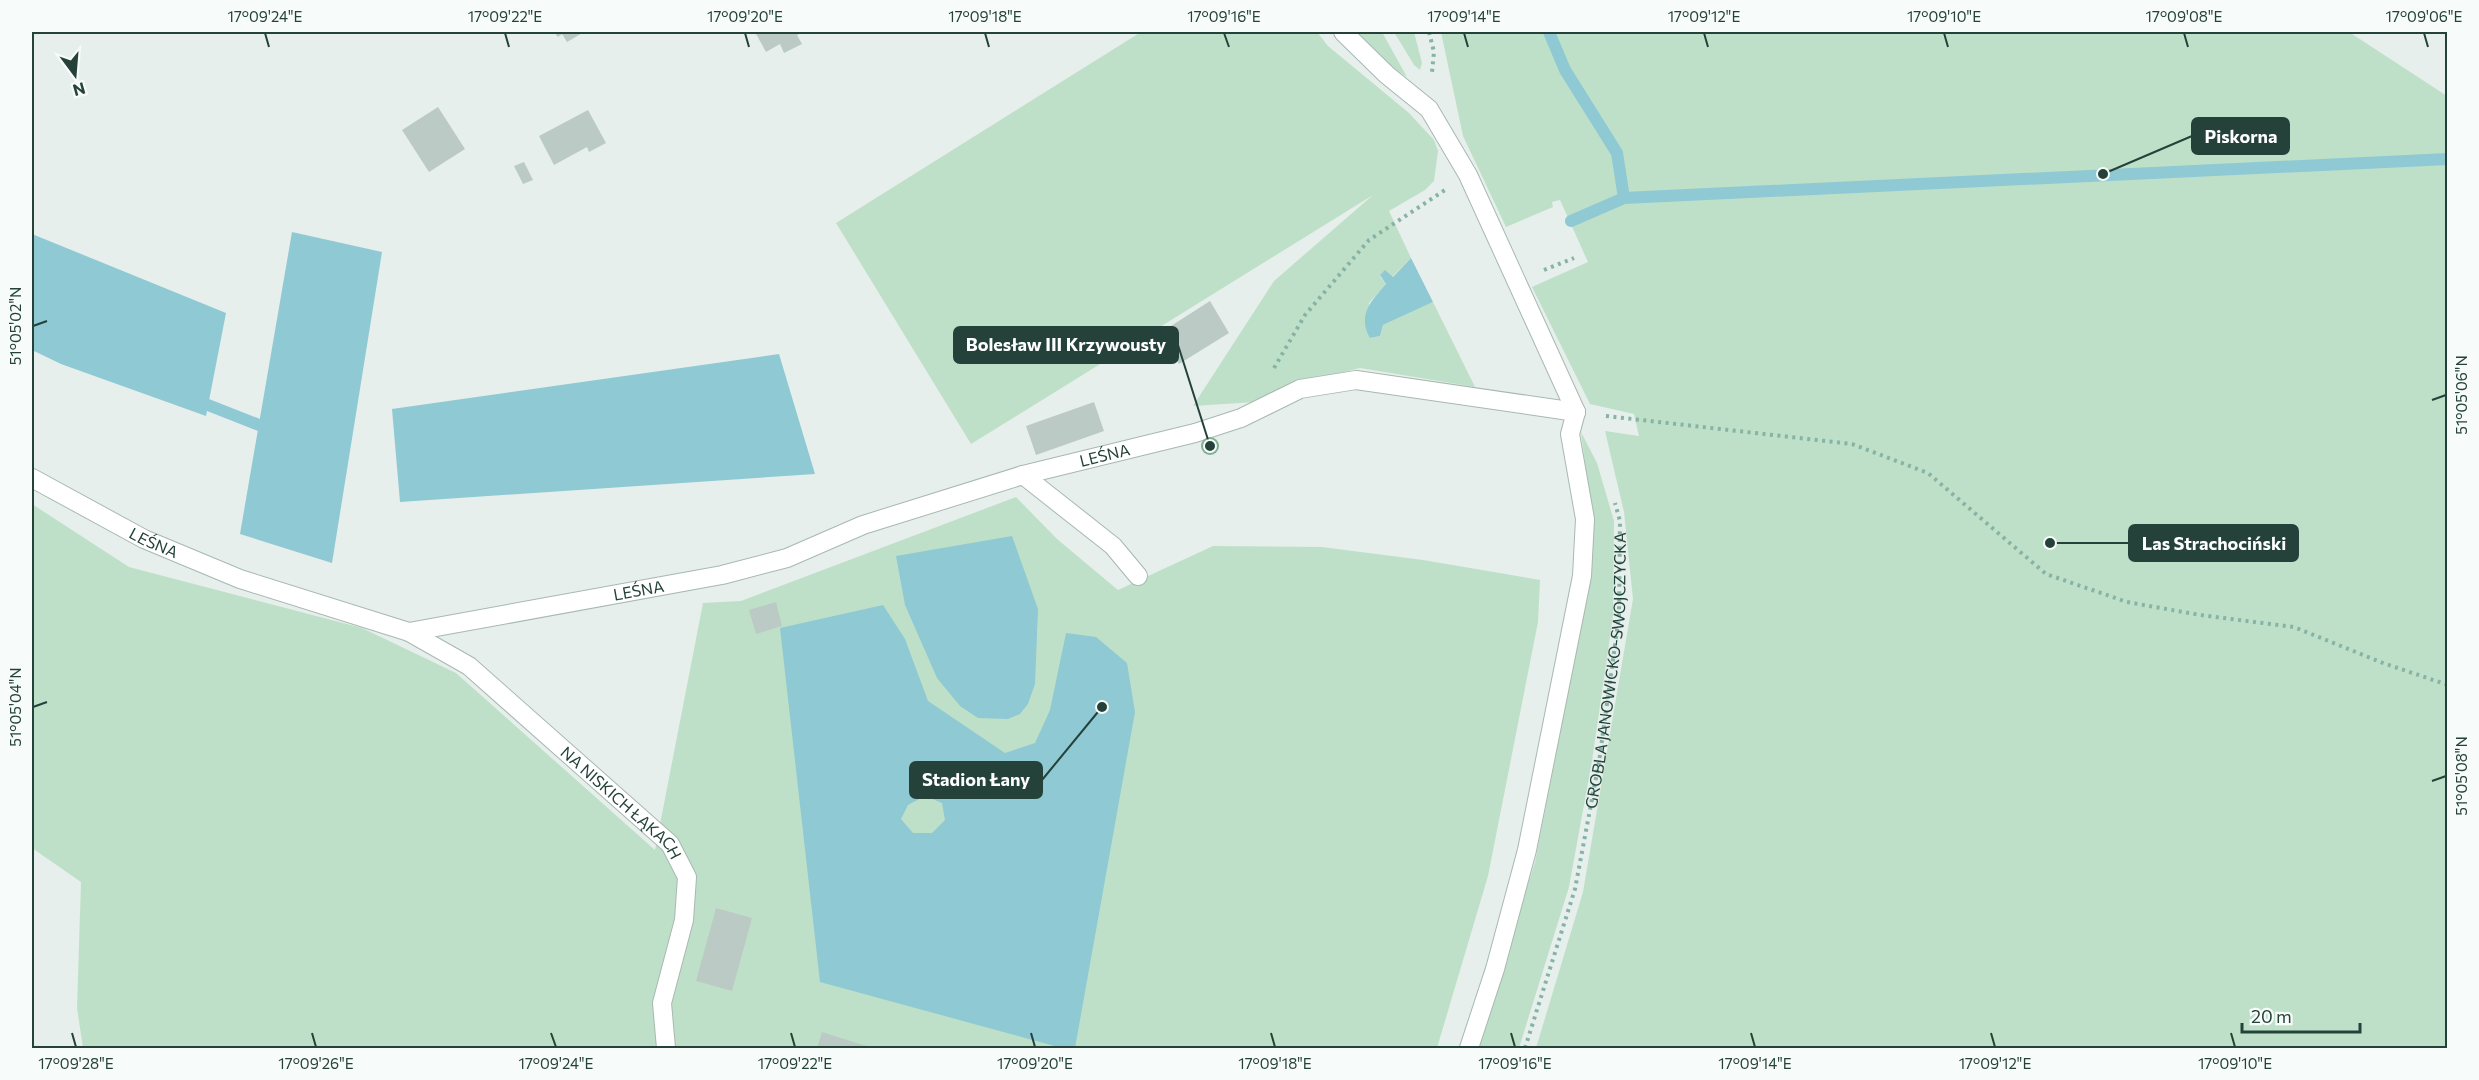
<svg xmlns="http://www.w3.org/2000/svg" width="2479" height="1080" font-family="Commissioner,sans-serif">
<style>
.green{fill:#bfe0c8}
.water{fill:#8ec9d4;fill-rule:evenodd}
.lines{fill:none;stroke-linecap:round;stroke-linejoin:round}
.stream{stroke:#8ec9d4;stroke-width:12}
.building{fill:#bbcac4}
.service-casing{stroke:#a8b8b2;stroke-width:20}
.minor-casing{stroke:#a8b8b2;stroke-width:20}
.path{stroke:#86b3a5;stroke-width:4;stroke-dasharray:3 4.5;stroke-linecap:butt}
.service{stroke:#fff;stroke-width:18}
.minor{stroke:#fff;stroke-width:18}
.tree{fill:#80af93}
.ticks{fill:none;stroke:#24423a;stroke-width:2}
.labels{text-anchor:middle;stroke-width:4.5;stroke-linejoin:round;paint-order:stroke}
.street-label{font-size:16px;fill:#24423a;stroke:#f7fbf9}
.leader{fill:none;stroke:#24423a;stroke-width:2}
.callout-dot{fill:#24423a;stroke:#f7fbf9;stroke-width:2}
.callout{fill:#24423a;stroke:#24423a;stroke-width:2}
.callout-label{font-size:18px;text-anchor:middle;font-weight:bold;fill:#fff}
.neatline{fill:none;stroke:#24423a;stroke-width:2}
.ticks-label{font-size:15px;text-anchor:middle;fill:#24423a}
</style>
<rect width="100%" height="100%" fill="#e6efeb"/>
<path class="green" d="M1141,32H1317L1328,46L1409,113L1434,140L1438,151L1434,181L1425,190L1389,211L1411,258L1392,277L1380,276L1386,284L1369,303L1370,338L1380,336L1383,325L1433,302L1475,387L1360,368L1307,381L1272,401L1193,406L1274,281L1373,195L971,444L836,223Z
M1357,32H1382L1407,77L1390,66Z
M1394,32H1414L1422,63L1420,70L1414,65Z
M1441,32H2349L2447,96V1048H1536L1583,892L1633,599L1624,512L1605,431L1639,436L1634,414L1590,404L1532,287L1588,262L1560,200L1552,202L1553,207L1506,227L1463,136Z
M1581,432L1597,463L1614,521L1613,616L1592,761L1569,887L1519,1048H1476L1535,862L1585,605L1594,532Z
M1016,497L1057,539L1118,590L1213,546L1322,547L1423,560L1540,580L1538,622L1488,876L1437,1048H83L77,1008L81,882L32,848V504L129,567L362,628L456,673L655,850L703,603L741,601Z"/>
<path class="water" d="M292,232L382,252L332,563L240,534Z
M32,234L226,313L206,416L61,364L32,350Z
M1411,258L1433,302L1383,325L1380,336L1370,338C1357,315 1371,301 1386,284L1380,275L1385,270L1393,277Z
M779,354L815,474L400,502L392,409Z
M1012,536L1038,609L1035,684L1028,704L1020,714L1008,719L978,718L960,706L937,678L905,605L896,556Z
M883,605L905,639L928,701L1005,753L1035,743L1050,710L1066,633L1096,637L1127,663L1135,712L1075,1048H1062L820,982L780,628ZM925,796L942,803L945,820L932,833H913L901,819L908,805Z"/>
<g class="lines">
<path class="stream" d="M1549,32L1565,70L1617,153L1624,198
M1571,221L1624,198L2448,159
M208,405L259,425"/>
</g>
<path class="building" d="M554,32H584L567,42L562,34L558,37Z
M755,32H803L797,35L802,44L784,53L780,44L766,52Z
M438,107L465,149L429,172L402,130Z
M588,110L606,143L589,152L587,147L554,165L539,136Z
M524,162L533,180L523,184L514,166Z
M1210,301L1229,333L1179,364L1160,333Z
M1094,402L1104,431L1036,455L1026,426Z
M776,602L782,626L756,634L749,610Z
M716,908L752,918L732,991L696,981Z
M822,1032L873,1048H817Z"/>
<g class="lines">
<defs>
<g id="service">
<path d="M1343,32L1387,75L1429,109L1468,175L1576,412"/>
<path id="s2" d="M1023,475L1195,433L1241,418L1300,389L1356,380L1576,412"/>
<path d="M1023,475L1113,546L1138,576"/>
<path id="s3" d="M409,632L469,666L670,844L687,877L684,920L662,1003L666,1048"/>
<path d="M1469,1048L1495,969L1527,850L1582,576L1585,519L1570,434L1576,412"/>
</g>
<g id="minor">
<path id="s4" d="M32,478L144,539L240,579L409,632L722,575L787,558L863,525L1023,475"/>
</g>
</defs>
<use href="#service" class="service-casing"/>
<use href="#minor" class="minor-casing"/>
<g class="path">
<path d="M1429,32L1434,52L1432,72"/>
<path d="M1544,270L1574,258"/>
<path d="M1274,368L1305,315L1369,240L1445,190"/>
<path d="M1606,416L1852,444L1928,473L2046,574L2127,602L2200,615L2294,627L2383,663L2448,685"/>
<path id="s1" d="M1525,1048L1575,889L1599,762L1619,616L1620,521L1615,503"/>
</g>
<use href="#service" class="service"/>
<use href="#minor" class="minor"/>
</g>
<circle class="tree" cx="1210" cy="446" r="9"/>
<path class="ticks" d="M265,33L269,47M505,33L509,47M745,33L749,47M985,33L989,47M1224,33L1229,47M1464,33L1468,47M1704,33L1708,47M1944,33L1948,47M2184,33L2188,47M2424,33L2428,47M33,326L47,321M2432,400L2446,395M33,707L47,702M2432,781L2446,776M72,1033L76,1047M312,1033L316,1047M551,1033L556,1047M791,1033L795,1047M1031,1033L1035,1047M1271,1033L1275,1047M1511,1033L1515,1047M1751,1033L1755,1047M1991,1033L1995,1047M2231,1033L2235,1047"/>
<g class="labels">
<g class="street-label">
<text dy="6" stroke="none"><textPath href="#s2" startOffset="84">LEŚNA</textPath></text>
<text dy="6" stroke="none"><textPath href="#s4" startOffset="138">LEŚNA</textPath></text>
<text dy="6" stroke="none"><textPath href="#s4" startOffset="642">LEŚNA</textPath></text>
<text dy="6" stroke="none"><textPath href="#s1" startOffset="388">GROBLA JANOWICKO-SWOJCZYCKA</textPath></text>
<text dy="6" stroke="none"><textPath href="#s3" startOffset="274">NA NISKICH ŁĄKACH</textPath></text>
</g>
</g>
<path class="leader" d="M2103 174L2192 136M1210 446L1178 345M2050 543L2129 543M1102 707L1042 780"/>
<g class="callout-dot">
<circle cx="2103" cy="174" r="6"/>
<circle cx="1210" cy="446" r="6"/>
<circle cx="2050" cy="543" r="6"/>
<circle cx="1102" cy="707" r="6"/>
</g>
<g class="callout">
<rect x="2192" y="118" width="97" height="36" rx="6"/>
<rect x="954" y="327" width="224" height="36" rx="6"/>
<rect x="2129" y="525" width="169" height="36" rx="6"/>
<rect x="910" y="762" width="132" height="36" rx="6"/>
</g>
<g class="callout-label">
<text x="2241" y="143">Piskorna</text>
<text x="1066" y="351">Bolesław III Krzywousty</text>
<text x="2214" y="550">Las Strachociński</text>
<text x="976" y="786">Stadion Łany</text>
</g>
<rect width="2479" height="1080" fill="none" stroke="#f7fbf9" stroke-width="66"/>
<g transform="translate(75 75) rotate(164)" stroke="#f7fbf9" stroke-width="4.5" paint-order="stroke">
<path d="M0-4.5L10 22L0 15L-10 22Z" fill="#24423a"/>
<text y="-9" font-size="16" font-weight="bold" text-anchor="middle" fill="#24423a">N</text>
</g>
<path d="M2242 1023v9h118v-9" fill="none" stroke="#24423a" stroke-width="3"/>
<text x="2251" y="1023" font-size="18" fill="#24423a" stroke="#f7fbf9" stroke-width="4.5" paint-order="stroke">20 m</text>
<rect x="33" y="33" width="2413" height="1014" class="neatline"/>
<g class="ticks-label">
<text x="265" y="22">17°09'24"E</text>
<text x="505" y="22">17°09'22"E</text>
<text x="745" y="22">17°09'20"E</text>
<text x="985" y="22">17°09'18"E</text>
<text x="1224" y="22">17°09'16"E</text>
<text x="1464" y="22">17°09'14"E</text>
<text x="1704" y="22">17°09'12"E</text>
<text x="1944" y="22">17°09'10"E</text>
<text x="2184" y="22">17°09'08"E</text>
<text x="2424" y="22">17°09'06"E</text>
<text transform="translate(16 326) rotate(-90)" y="5">51°05'02"N</text>
<text transform="translate(2462 395) rotate(-90)" y="5">51°05'06"N</text>
<text transform="translate(16 707) rotate(-90)" y="5">51°05'04"N</text>
<text transform="translate(2462 776) rotate(-90)" y="5">51°05'08"N</text>
<text x="76" y="1069">17°09'28"E</text>
<text x="316" y="1069">17°09'26"E</text>
<text x="556" y="1069">17°09'24"E</text>
<text x="795" y="1069">17°09'22"E</text>
<text x="1035" y="1069">17°09'20"E</text>
<text x="1275" y="1069">17°09'18"E</text>
<text x="1515" y="1069">17°09'16"E</text>
<text x="1755" y="1069">17°09'14"E</text>
<text x="1995" y="1069">17°09'12"E</text>
<text x="2235" y="1069">17°09'10"E</text>
</g>
</svg>
